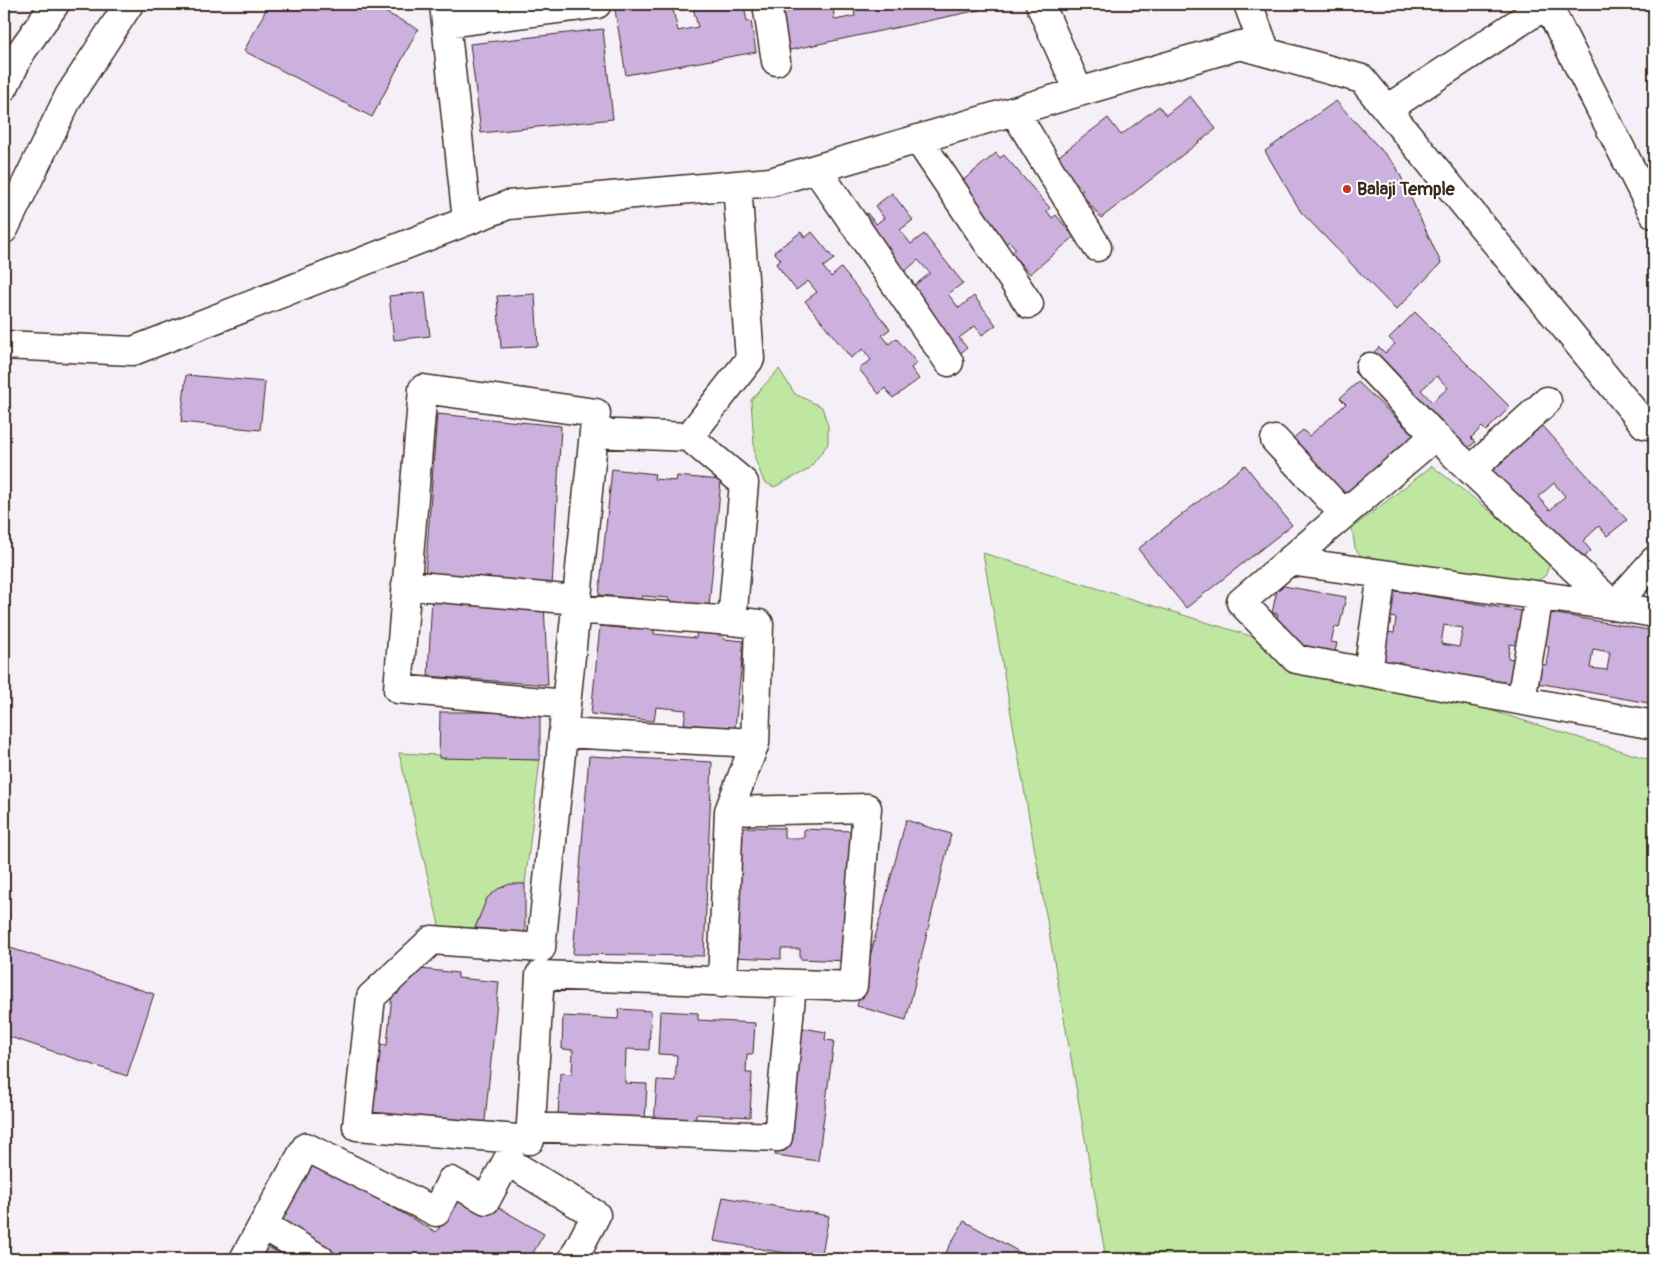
<svg xmlns="http://www.w3.org/2000/svg" width="1658" height="1263" font-family="Pangolin,sans-serif">
<style>
.green{fill:#bfe7a2;stroke:#7d8860}
.building{fill:#ccb0de;stroke:#3b2a1e;fill-rule:evenodd}
.lines{fill:none;stroke-linecap:round;stroke-linejoin:round}
.minor-casing{stroke:#3b2a1e;stroke-width:31}
.primary-casing{stroke:#3b2a1e;stroke-width:31}
.minor{stroke:#fff;stroke-width:28}
.primary{stroke:#fff;stroke-width:28}
.poi-dot{fill:#c8321e;stroke:#fff;stroke-width:2}
.labels{text-anchor:middle;stroke-width:4;stroke-linejoin:round;paint-order:stroke}
.poi-label{font-size:18px;font-weight:bold;fill:#3b2a1e;stroke:#fff;text-anchor:start}
</style>
<rect width="100%" height="100%" fill="#f5eff8"/>
<filter id="ink" filterUnits="userSpaceOnUse"><feTurbulence type="fractalNoise" baseFrequency=".02" numOctaves="2"/><feDisplacementMap in="SourceGraphic" scale="10" xChannelSelector="R" yChannelSelector="G"/><feConvolveMatrix kernelMatrix="1 2 1 2 8 2 1 2 1" color-interpolation-filters="sRGB"/></filter>
<g filter="url(#ink)">
<path class="green" d="M779,369L795,394L822,407L828,426V444L808,470L774,487L764,482L755,459L751,400Z
M1432,466L1552,559L1545,576L1534,583L1368,565L1355,548L1352,528Z
M983,553L1654,761V1259H1106Z
M399,753L540,760L525,884C492,884 486,900 475,928L440,929Z"/>
<path class="building" d="M269,4H369L418,29L372,117L244,51Z
M614,4H682L672,6L678,31L698,27L692,4H744L747,22L751,21L756,52L626,75Z
M775,4H832L835,20L855,16L853,4H899L900,7L914,4H978L979,10L781,52Z
M603,29L613,119L481,133L470,44Z
M1190,96L1216,129L1101,218L1080,192L1083,190L1055,159L1108,118L1121,135L1159,106L1166,115Z
M1336,101L1396,166L1441,263L1396,310L1301,212L1265,151Z
M996,153L1000,158L1004,155L1050,208L1047,211L1052,218L1056,215L1074,237L1030,274L1011,253L1016,249L1009,241L1005,245L955,187Z
M892,193L913,220L900,230L911,244L924,234L963,283L948,294L959,308L974,296L996,325L982,335L975,326L959,338L967,348L949,362L927,334L940,323L928,308L845,230L867,213L876,224L884,218L875,206ZM918,260L930,273L915,285L904,272Z
M801,232L805,238L812,232L834,259L823,267L831,277L841,268L890,329L882,335L889,344L896,338L917,363L911,368L919,379L893,398L885,388L879,394L859,369L871,360L863,349L851,358L805,301L817,292L808,281L796,290L776,264L781,260L774,252Z
M425,292L430,336L394,340L389,296Z
M535,294L538,346L501,348L497,296Z
M1415,312L1510,407L1486,431L1482,427L1471,438L1475,442L1449,467L1354,372L1379,347L1385,353L1395,344L1389,338ZM1437,376L1448,388L1432,402L1421,390Z
M186,375L265,382L260,430L181,422Z
M1358,382L1416,437L1338,503L1286,444L1303,430L1309,436L1346,404L1340,398Z
M437,414L561,426L552,587L425,576Z
M1534,416L1627,520L1607,536L1599,526L1583,541L1591,551L1565,574L1473,470ZM1554,483L1565,496L1550,510L1538,497Z
M1245,465L1292,525L1186,608L1138,549Z
M612,469L655,474L654,479L676,481L677,476L721,480L709,606L669,602V598L642,596V599L599,595Z
M1278,585L1346,597L1339,628L1335,627L1331,642L1337,643L1332,666L1275,629L1278,614L1272,613Z
M1394,590L1522,611L1516,645L1510,644L1508,658L1513,659L1510,683L1382,663L1387,632L1394,633L1396,618L1390,617ZM1444,625L1463,628L1459,647L1441,644Z
M432,596L544,604L548,685L428,676Z
M1545,612L1654,631V704L1532,682L1536,663L1546,665L1549,647L1539,645ZM1593,649L1610,652L1607,670L1590,668Z
M632,624L655,626L654,634L696,638L697,630L724,633L723,639L744,641L735,728L684,724L686,710L656,707L654,721L591,714L600,626L631,629Z
M440,712H540V760L439,758Z
M589,756L712,762L704,956L573,954Z
M906,820L951,834L906,1020L857,1006Z
M735,827L784,828V838H804V829L851,831L847,961L800,959V949H781V959L730,957Z
M510,884H525V939L475,928L487,898L498,889Z
M4,946L154,994L127,1076L4,1035Z
M411,968L458,973V978L499,982L484,1130L361,1117L369,1044L387,1045L392,994H398L400,973Z
M619,1009L651,1011L649,1050L626,1049L625,1083L647,1084L645,1121L558,1117L560,1073L572,1074L573,1050L562,1049L563,1016L618,1019Z
M660,1011L698,1013V1020L755,1023L753,1054H747L746,1073H752L750,1117L696,1114L695,1126L654,1124L657,1080L675,1081L677,1055L658,1054Z
M803,1028L826,1032L825,1040L834,1041L818,1161L775,1155L792,1034L802,1036Z
M308,1159L436,1232L461,1198L501,1209L544,1234L530,1258L522,1254L519,1259H337L275,1222Z
M723,1197L829,1216L821,1259L714,1241Z
M964,1221L1032,1259H942Z
M263,1244L283,1255L284,1251L299,1259H255Z"/>
<g class="lines">
<defs>
<path id="minor" d="M444,4L467,221
M767,4L776,61
M1040,4L1079,92
M1248,4L1266,52
M446,23L597,4
M1387,109L1547,4L1654,214
M1014,111L1097,247
M918,139L1029,304
M817,170L949,362
M4,345L133,351L508,205L771,182L1240,45L1362,79L1644,424L1654,426
M1370,367L1435,436
M594,433L689,437
M1275,440L1344,514
M1471,470L1547,401
M1289,561L1614,606L1435,436L1241,602L1296,659L1654,725
M406,585L577,600
M1614,606L1654,561
M1614,606L1654,613
M576,609L732,621
M1368,672L1382,574
M1521,700L1539,596
M566,704L398,689L423,389L596,413L541,948L432,940L371,997L357,1126L530,1140L540,975L853,986L867,808L729,811L755,743L759,624L732,621L744,483L689,437L750,359L737,185
M563,733L755,743
M722,983L729,811
M531,1127L778,1137L792,985
M263,1225L320,1259
M244,1259L306,1147L436,1212L451,1181L486,1200L507,1161L596,1215L573,1259"/>
<path id="primary" d="M4,87L21,52L55,4
M4,229L69,96L129,4"/>
</defs>
<use href="#minor" class="minor-casing"/>
<use href="#primary" class="primary-casing"/>
<use href="#minor" class="minor"/>
<use href="#primary" class="primary"/>
</g>
</g>
<circle class="poi-dot" cx="1347" cy="189" r="5"/>
<g class="labels">
<g class="poi-label">
<text x="1357" y="195">Balaji Temple</text>
</g>
</g>
<rect width="1658" height="1263" fill="none" stroke="#fff" stroke-width="20"/>
<rect x="10" y="10" width="1638" height="1243" fill="none" stroke="#3b2a1e" stroke-width="2" filter="url(#ink)"/>
</svg>
